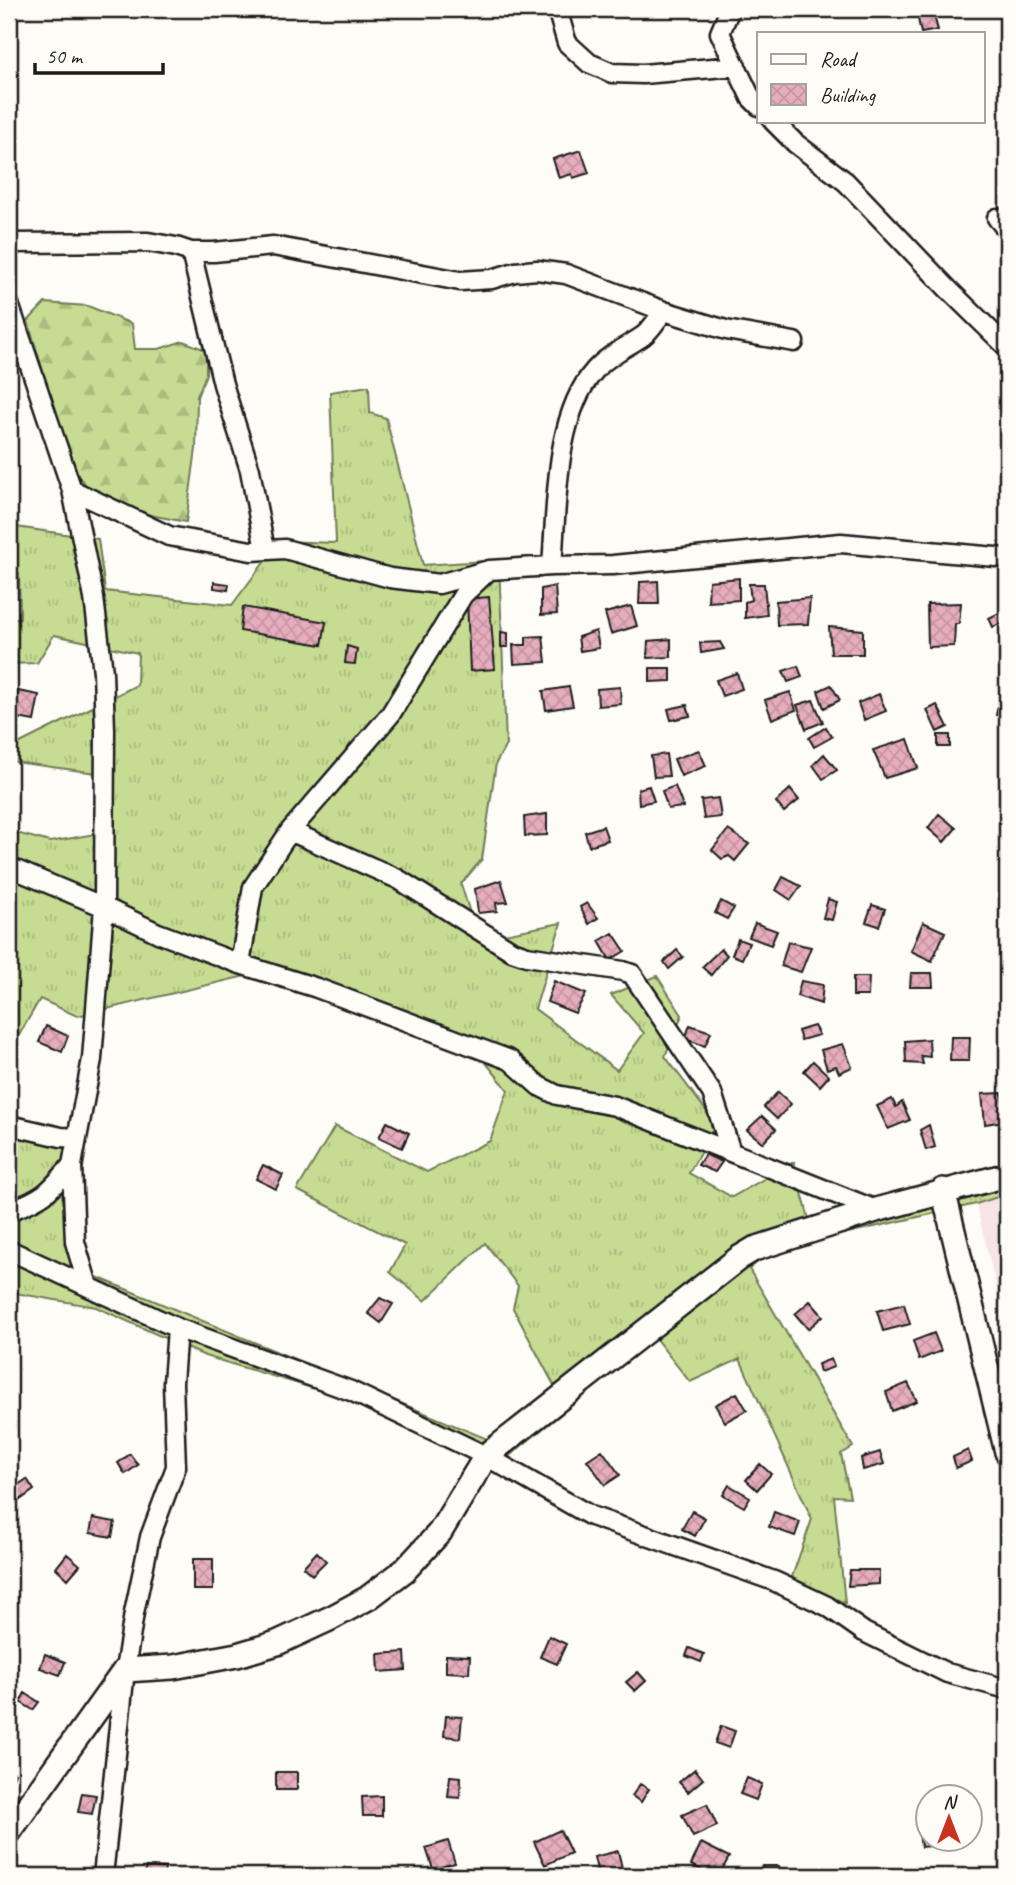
<svg xmlns="http://www.w3.org/2000/svg" width="1016" height="1885" font-family="Caveat,sans-serif">
<style>
.built{fill:#f6e4e6}
.grass{fill:url(#grass-tufts);stroke:#717c57;stroke-width:2}
.forest{fill:url(#forest-firs);stroke:#717c57;stroke-width:2}
.building{fill:url(#building-cross-hatch);stroke:#1c1c1c;stroke-width:2}
.lines{fill:none;stroke-linecap:round;stroke-linejoin:round}
.minor-casing{stroke:#1c1c1c;stroke-width:23}
.tertiary-casing{stroke:#1c1c1c;stroke-width:28}
.minor{stroke:#fdfcf7;stroke-width:18}
.tertiary{stroke:#fdfcf7;stroke-width:23}
</style>
<defs>
<pattern id="grass-tufts" width="24" height="20" patternUnits="userSpaceOnUse" patternTransform="scale(1.75)"><rect width="24" height="20" fill="#c6dc92"/><path d="M3 7l-1-3M5 7V3M7 7l1-3M15 17l-1-3M17 17v-4M19 17l1-3" fill="none" stroke="#aabc7d"/></pattern>
<pattern id="forest-firs" width="22" height="20" patternUnits="userSpaceOnUse" patternTransform="scale(1.75)"><rect width="22" height="20" fill="#c6dc92"/><path d="M5 1l3.5 6h-7zM16 11l3.5 6h-7z" fill="#aabc7d"/></pattern>
<pattern id="building-cross-hatch" width="8" height="8" patternUnits="userSpaceOnUse" patternTransform="scale(1.75)"><rect width="8" height="8" fill="#e6adbe"/><path d="M0 0l8 8M0 8l8-8" fill="none" stroke="#c594a3"/></pattern>
</defs>
<rect width="100%" height="100%" fill="#fdfcf7"/>
<filter id="ink" filterUnits="userSpaceOnUse"><feTurbulence type="fractalNoise" baseFrequency=".0143" numOctaves="2"/><feDisplacementMap in="SourceGraphic" scale="14" xChannelSelector="R" yChannelSelector="G"/><feConvolveMatrix kernelMatrix="1 2 1 2 8 2 1 2 1" color-interpolation-filters="sRGB"/></filter>
<g filter="url(#ink)">
<path class="built" d="M1007,1194V1331L976,1204Z"/>
<path class="grass" d="M369,386L370,413L386,418L423,565L499,560L506,745L496,763L482,859L461,884L478,939L561,923L535,1009L617,1070L644,1033L611,995L657,976L682,1015L665,1056L716,1124L689,1173L732,1197L794,1162L810,1223L1007,1172V1194L976,1204L772,1250L749,1269L853,1447L841,1454L850,1497L834,1496L845,1603L791,1580L812,1519L740,1359L690,1382L655,1338L493,1469L339,1396L205,1356L96,1307L9,1292V1139L14,1129L87,1143L77,1205L92,1275L487,1439L528,1418L557,1391L513,1308L518,1286L485,1243L425,1301L390,1272L405,1245L297,1190L335,1126L427,1172L490,1141L508,1090L462,1033L258,973L77,1016L40,999L15,1042L9,1038V831L50,842L112,831L111,775L14,762L16,745L137,685L138,653L54,635L37,663L9,664V618H20L19,574L9,573V526L98,539L105,591L232,605L280,541L336,543L330,392Z"/>
<path class="forest" d="M45,303L88,306L132,324L135,349H159L183,341L206,350V374L197,397L196,449L186,522L135,512L89,489L72,469L28,321Z"/>
<path class="building" d="M932,9L938,30L921,33L916,10Z
M581,150L589,173L573,178L572,174L559,178L553,159Z
M739,578V600L708,602L709,581Z
M658,581L659,604H639L640,582Z
M214,582L229,584L228,590L214,588Z
M749,584H764L767,615L745,618V602L751,600Z
M555,586L557,614L541,615V589Z
M489,597L495,669L470,671L467,599Z
M810,598L808,624L777,625L776,601Z
M961,603L959,624H955L954,646L928,647L927,604Z
M631,606L637,626L611,634L605,613Z
M243,607L326,622L322,645L240,631Z
M1007,609V621L993,627L989,618Z
M829,627L863,630V654H831Z
M596,631L599,648L580,651L578,637Z
M501,632L508,633V647H501Z
M543,636L546,662L514,664L513,645H526V637Z
M671,639V657L647,658L648,641Z
M720,642L724,649L701,653L700,643Z
M347,646L357,649L355,664L345,663Z
M798,666L802,677L788,682L783,671Z
M650,668H671V681L650,682Z
M737,673L742,689L722,696L716,680Z
M831,685L840,700L824,708L818,691Z
M569,687L573,706L546,710L543,691Z
M620,687L621,704L598,706L597,689Z
M18,691L39,695L34,721L13,717Z
M790,692L796,710L772,719L765,700Z
M879,694L886,711L864,720L858,703Z
M813,700L823,722L806,729L797,705Z
M687,705L690,716L671,720L668,709Z
M937,705L948,727L937,732L927,710Z
M998,706L1007,707V717L996,715Z
M826,727L832,737L814,747L809,738Z
M938,735H950V747H938Z
M908,739L918,768L885,778L873,750Z
M699,750L706,766L681,776L674,759Z
M666,754L669,776L654,777L651,756Z
M824,754L837,770L823,779L813,765Z
M649,786L654,801L639,804L638,789Z
M675,786L683,807L668,809L662,791Z
M790,789L799,800L784,812L776,802Z
M718,798L721,817L704,819L701,800Z
M547,814V835L525,836L524,817Z
M939,814L956,828L944,842L928,828Z
M603,826L608,840L589,846L585,832Z
M728,830L749,844L735,861L729,856L722,859L712,850Z
M783,877L801,886L791,900L776,890Z
M501,880L508,902L496,903L497,911L478,913L475,889Z
M828,899L837,902L832,920L823,918Z
M721,901L734,908L727,919L715,913Z
M587,903L598,918L589,924L580,907Z
M872,905L885,909L879,926L866,922Z
M923,922L945,932L932,961L911,951Z
M755,923L777,931L771,945L749,937Z
M613,933L625,951L610,960L599,941Z
M738,939L749,943L742,959L732,955Z
M788,942L811,947L801,972L781,966Z
M721,949L727,955L711,975L702,967Z
M677,950L683,957L669,969L664,962Z
M911,973H932L933,987H910Z
M853,977H869L868,996H853Z
M554,981L586,994L575,1013L547,1002Z
M801,981L823,985L821,1004L797,996Z
M690,1025L711,1032L705,1046L685,1039Z
M46,1026L68,1036L62,1052L39,1042Z
M814,1026L819,1035L801,1040L798,1031Z
M951,1037H970L969,1061H950Z
M929,1039L930,1057L921,1056L923,1064L906,1063L905,1041Z
M843,1044L852,1067L839,1073L836,1066L827,1069L821,1050Z
M813,1061L829,1076L820,1086L804,1071Z
M778,1092L791,1104L777,1119L764,1107Z
M1002,1093L1005,1121L985,1124L982,1094Z
M892,1099L896,1107L902,1102L910,1120L888,1129L877,1106Z
M762,1116L776,1129L763,1143L747,1130Z
M387,1122L409,1133L402,1148L379,1137Z
M929,1125L935,1147L926,1150L920,1130Z
M705,1154L722,1162L715,1172L698,1165Z
M263,1165L283,1175L276,1189L256,1179Z
M380,1298L393,1304L381,1323L368,1313Z
M810,1301L823,1316L808,1329L795,1314Z
M904,1304L910,1324L883,1331L877,1311Z
M934,1333L941,1351L919,1360L913,1341Z
M831,1359L834,1367L820,1372L818,1364Z
M908,1383L917,1401L892,1411L886,1392Z
M737,1393L747,1410L725,1422L715,1405Z
M602,1450L620,1475L605,1485L587,1460Z
M968,1450L972,1461L956,1468L953,1457Z
M880,1452L884,1464L863,1470L861,1458Z
M130,1454L138,1465L125,1474L118,1463Z
M760,1464L771,1474L757,1490L746,1480Z
M27,1479L34,1490L13,1505L9,1499V1491Z
M729,1485L750,1497L744,1507L723,1495Z
M692,1511L705,1518L695,1536L682,1529Z
M774,1512L800,1522L795,1536L769,1527Z
M93,1518L115,1522L112,1537L90,1533Z
M317,1552L326,1561L312,1575L303,1567Z
M67,1554L80,1565L68,1579L56,1568Z
M193,1559H213V1590H193Z
M850,1570H879V1584L848,1586Z
M549,1636L566,1644L557,1664L540,1657Z
M689,1648L704,1654L701,1662L686,1656Z
M405,1652L406,1670L379,1672L378,1654Z
M45,1654L65,1662L60,1675L40,1668Z
M446,1655L470,1656L469,1673L446,1672Z
M638,1672L646,1681L635,1691L626,1682Z
M9,1688L18,1693L13,1702L9,1699Z
M25,1693L39,1702L33,1710L20,1702Z
M446,1716L462,1717L460,1738L444,1736Z
M721,1726L735,1731L729,1748L715,1743Z
M695,1769L703,1779L688,1792L679,1782Z
M9,1770L15,1773L9,1789Z
M276,1772H297V1790H276Z
M450,1776L461,1777L460,1798L448,1797Z
M747,1778L762,1784L756,1800L740,1794Z
M640,1784L649,1789L641,1802L632,1796Z
M82,1793L96,1795L92,1814L78,1812Z
M382,1796V1816H363L362,1797Z
M707,1804L717,1826L693,1837L682,1815Z
M560,1830L571,1853L545,1865L534,1842Z
M928,1832V1840H939V1845L921,1847L919,1833Z
M448,1841L455,1863L433,1869L426,1848Z
M701,1843L729,1857L719,1876H714L691,1865Z
M618,1851L622,1868L598,1874L594,1857Z
M762,1866H779L780,1876H763Z
M146,1867L165,1868L164,1876H145Z
M410,1870L412,1876H399V1874Z"/>
<g class="lines">
<defs>
<path id="minor" d="M557,9L567,43L589,63L612,73L643,74L736,66
M730,9L720,33L751,98L759,106
M773,121L795,143L846,182L948,289L1007,347
M997,218L1007,230
M9,243L148,242L176,247L191,252H214L273,246L460,281L492,279L515,272L537,270L566,274L664,311L726,330L794,342
M191,252L223,384L250,470L265,550
M9,304L72,490L94,598L103,672L105,730L104,907L92,1059L72,1165L75,1242L88,1286
M72,490L169,536L251,551L285,549L390,578L439,584L489,570L552,566L613,565L841,543L1007,558
M552,566C557,506 554,416 595,370C608,355 627,347 643,336C651,330 657,319 664,311
M290,831L398,879L512,951L527,956L623,971L632,974L712,1093L731,1152
M9,867L104,907L158,933L240,964L317,988L510,1060L539,1086L557,1095L615,1106L876,1210
M240,964L253,887L290,831L390,715L463,595L487,572
M9,1125L61,1137L77,1138
M9,1211C44,1198 48,1193 72,1165
M9,1250L177,1328L351,1391L486,1456L591,1516L774,1581L827,1606L864,1632L947,1673L1007,1689
M103,1876L125,1670L134,1613L150,1537L176,1467L173,1383L177,1328"/>
<path id="tertiary" d="M943,1190L1007,1452
M9,1832L125,1670L173,1667L237,1655L277,1643L331,1618L368,1598L405,1570L440,1532L486,1456L739,1258L754,1249L876,1210L1007,1175"/>
</defs>
<use href="#minor" class="minor-casing"/>
<use href="#tertiary" class="tertiary-casing"/>
<use href="#minor" class="minor"/>
<use href="#tertiary" class="tertiary"/>
</g>
</g>
<rect width="1016" height="1885" fill="none" stroke="#fdfcf7" stroke-width="35"/>
<rect x="18" y="18" width="981" height="1850" fill="none" stroke="#1c1c1c" stroke-width="2.5" filter="url(#ink)"/>
<rect x="757" y="32" width="228" height="91" fill="#fdfcf7" stroke="#a3a29f" stroke-width="2"/>
<rect x="771" y="54" width="35" height="10" fill="#fdfcf7" stroke="#a3a29f" stroke-width="2"/>
<text x="820" y="66" font-size="21" fill="#1c1c1c">Road</text>
<rect x="771" y="84" width="35" height="21" fill="url(#building-cross-hatch)" stroke="#a3a29f" stroke-width="2"/>
<text x="820" y="102" font-size="21" fill="#1c1c1c">Building</text>
<g transform="translate(949 1818)"><circle r="33" fill="#fdfcf7" stroke="#a3a29f" stroke-width="2"/>
<path d="M0-5L12 26L0 18L-12 26Z" fill="#c8321e"/>
<text y="-10" font-size="19" font-weight="bold" text-anchor="middle" fill="#1c1c1c">N</text>
</g>
<path d="M35 63v10h128v-10" fill="none" stroke="#1c1c1c" stroke-width="3.5"/>
<text x="46" y="63" font-size="21" fill="#1c1c1c" stroke="#fdfcf7" stroke-width="5" paint-order="stroke">50 m</text>
</svg>
